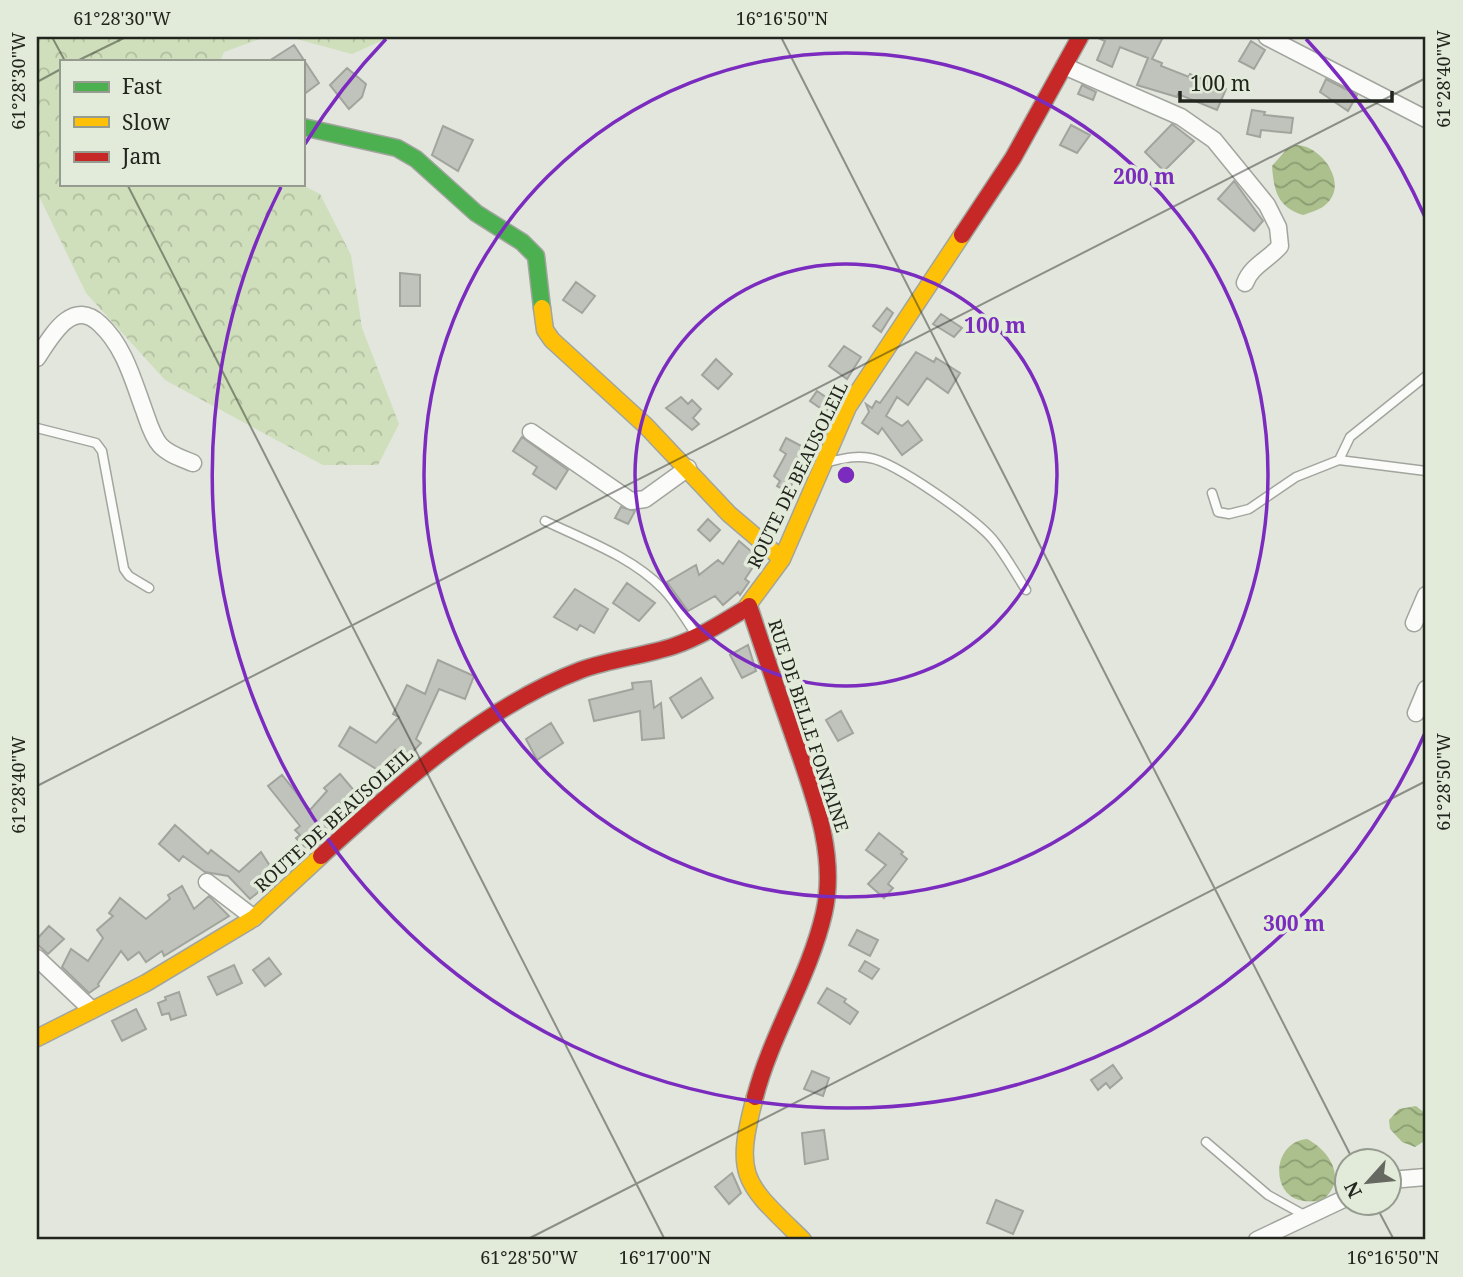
<svg xmlns="http://www.w3.org/2000/svg" width="1463" height="1277" font-family="'Noto Serif',serif">
<style>
.forest{fill:url(#forest-crowns)}
.water{fill:url(#water-waves)}
.building{fill:#c0c3bc;stroke:#a1a39d;stroke-width:2}
.lines{fill:none;stroke-linecap:round;stroke-linejoin:round}
.lane-casing{stroke:#a2a59e;stroke-width:11}
.street-casing{stroke:#a2a59e;stroke-width:19}
.fast-casing{stroke:#a2a59e;stroke-width:19}
.slow-casing{stroke:#a2a59e;stroke-width:19}
.jam-casing{stroke:#a2a59e;stroke-width:19}
.lane{stroke:#fbfbfa;stroke-width:8}
.street{stroke:#fbfbfa;stroke-width:16}
.fast{stroke:#4caf50;stroke-width:16}
.slow{stroke:#ffc107;stroke-width:16}
.jam{stroke:#c62828;stroke-width:16}
.ticks{fill:none;stroke:#22251e;stroke-width:2;stroke-opacity:0.45}
.ring{fill:none;stroke:#7b2cbf;stroke-width:3.5}
.labels{text-anchor:middle;stroke-width:7;stroke-linejoin:round;paint-order:stroke}
.street-label{font-size:18px;fill:#22251e;stroke:#e2ead9}
.centre{fill:#7b2cbf;stroke:#e2ead9;stroke-width:3.5}
.ring-label{font-size:21px;text-anchor:middle;font-weight:bold;fill:#7b2cbf;stroke:#e2ead9;stroke-width:7;stroke-linejoin:round;paint-order:stroke}
.neatline{fill:none;stroke:#22251e;stroke-width:2.5}
.ticks-label{font-size:18px;text-anchor:middle;fill:#22251e}
</style>
<defs>
<pattern id="forest-crowns" width="20" height="18" patternUnits="userSpaceOnUse" patternTransform="scale(1.75)"><rect width="20" height="18" fill="#cfdebb"/><path d="M2 6a3 3 0 1 1 6 0M12 15a3 3 0 1 1 6 0" fill="none" stroke="#b1bea0"/></pattern>
<pattern id="water-waves" width="16" height="10" patternUnits="userSpaceOnUse" patternTransform="scale(1.75)"><rect width="16" height="10" fill="#abc08c"/><path d="M0 5q4-4 8 0t8 0" fill="none" stroke="#8b9c72"/></pattern>
</defs>
<rect width="100%" height="100%" fill="#e2e6dd"/>
<path class="forest" d="M37,37L51,39L265,37L224,52L220,61H61V184H300L320,194L351,255L362,328L399,424L378,465H323L165,380L86,293L37,192Z
M289,37H390L352,54Z"/>
<path class="water" d="M1296,145C1322,145 1351,186 1324,206C1319,210 1309,213 1303,215C1278,207 1274,192 1272,166L1286,150Z
M1416,1106L1426,1114V1140L1415,1147L1402,1142L1390,1129L1389,1120L1399,1109Z
M1307,1139C1332,1152 1348,1182 1321,1201C1314,1201 1305,1202 1299,1200C1270,1192 1273,1142 1307,1139Z"/>
<path class="building" d="M1096,37H1163L1152,59L1162,63L1161,66L1189,77L1190,74L1226,89L1217,110L1178,94L1177,97L1137,85L1148,58L1120,47L1112,67L1097,60L1105,41Z
M1251,41L1265,50L1254,69L1239,61Z
M294,45L319,83L303,95V61H269Z
M347,68L366,84L362,97L349,109L330,85Z
M1326,79L1357,95L1348,111L1320,92Z
M1082,85L1096,92L1093,100L1078,94Z
M1252,110L1265,112L1264,115L1293,118L1291,133L1261,130L1260,137L1247,134Z
M1172,124L1194,141L1164,171L1145,152Z
M1071,125L1090,135L1077,153L1060,145Z
M443,126L473,140L458,171L432,155Z
M1234,181L1263,221L1254,231L1218,199Z
M400,273L420,275V306H400Z
M576,282L595,296L582,313L563,300Z
M887,308L893,313L881,332L873,326Z
M941,314L962,328L954,337L933,324Z
M844,346L861,357L847,379L829,366Z
M916,352L934,362L936,358L960,373L948,393L927,378L908,405L897,397L886,416L902,426L908,421L922,440L902,455L882,428L878,434L862,423L869,412L866,404L872,408L876,401L880,403Z
M716,359L732,374L718,389L702,375Z
M817,391L833,402L826,412L810,401Z
M681,397L688,404L692,400L701,409L693,418L699,424L692,430L666,408Z
M522,437L568,470L556,489L533,474L537,467L513,451Z
M786,438L809,450L788,492L777,486L780,481L774,476L786,454L780,450Z
M621,507L635,511L628,524L615,518Z
M708,519L720,530L710,541L698,530Z
M739,541L759,558L745,579L749,582L740,595L738,592L723,605L715,596L688,611L667,582L696,565L699,575L718,560L723,564Z
M627,583L655,603L639,621L613,603Z
M575,589L608,609L594,633L580,625L577,630L554,617Z
M748,645L756,671L742,678L730,655Z
M438,660L474,676L465,699L439,689L416,739L421,743L406,759L395,750L381,772L339,746L350,727L376,743L399,717L393,714L407,685L425,694Z
M701,678L713,698L682,718L670,698Z
M651,681L654,708L661,703L664,738L642,740L640,711L594,721L589,700L633,689L632,683Z
M841,711L853,733L838,741L826,720Z
M551,723L563,743L537,760L526,739Z
M340,774L357,794L337,810L344,816L307,849L296,838L300,835L295,830L300,826L268,786L282,775L310,810L327,791L324,788Z
M175,825L208,854L211,850L239,872L261,852L270,866L281,856L289,867L250,899L228,876L205,872L183,856L179,861L159,844Z
M879,833L903,852L901,854L907,859L888,884L893,888L884,898L868,884L886,865L866,850Z
M182,886L194,909L209,896L229,916L164,956L162,951L146,962L139,952L128,960L121,951L98,984L99,986L89,993L62,967L71,949L88,961L103,938L97,930L113,916L109,913L120,898L146,919L170,899L168,895Z
M49,926L64,939L48,954L37,944V939Z
M857,930L878,940L870,956L849,945Z
M269,958L281,974L265,986L253,970Z
M865,961L879,969L872,979L859,971Z
M234,965L242,983L217,995L208,977Z
M827,988L846,999L844,1002L858,1012L850,1024L818,1003Z
M179,992L186,1015L171,1020L169,1013L162,1015L158,1003L166,1000L165,997Z
M136,1009L146,1029L122,1041L112,1021Z
M1113,1065L1122,1078L1110,1088L1106,1083L1098,1090L1091,1080Z
M812,1071L829,1078L823,1096L804,1089Z
M824,1130L828,1159L805,1164L802,1133Z
M732,1173L741,1193L729,1204L715,1187Z
M996,1200L1023,1211L1013,1234L987,1223Z"/>
<g class="lines">
<defs>
<path id="lane" d="M1426,376L1350,437L1339,460L1426,471
M37,428L96,443L102,451L124,569L129,576L149,588
M828,462C842,459 855,455 870,458C895,462 978,520 994,541C1006,556 1016,574 1026,590
M1212,493L1218,512L1229,514L1249,509L1296,477L1339,460
M545,521C585,540 632,557 663,589C676,602 685,619 695,633
M1206,1142L1268,1195L1306,1216"/>
<path id="street" d="M1267,37L1426,119
M1064,66L1181,117L1214,140L1267,205L1278,227L1280,246C1268,260 1251,266 1245,283
M37,358C51,337 72,297 100,324C124,346 133,380 144,410C148,421 152,436 160,445C168,454 181,458 193,463
M531,432L631,501L645,499L688,468
M1414,623L1426,595
M1416,713L1426,689
M207,882L254,918
M37,958L92,1010
M1390,1180L1426,1177
M1257,1240L1348,1197"/>
<path id="fast" d="M303,127L397,148L416,159L476,213L522,242L536,256L542,308"/>
<path id="slow" d="M542,308L545,330L552,340L646,426L729,514L782,559
M745,609L782,559L848,407L962,235
M37,1038L146,983L254,918L321,856
M755,1097C733,1179 745,1183 803,1240"/>
<path id="jam" d="M962,235L1013,158L1080,37
M749,606C763,648 777,690 792,732C811,789 838,852 824,913C809,978 772,1032 755,1097
M321,856C397,787 483,707 581,670C611,659 644,656 674,646C700,637 722,623 745,609"/>
</defs>
<use href="#lane" class="lane-casing"/>
<use href="#street" class="street-casing"/>
<use href="#fast" class="fast-casing"/>
<use href="#slow" class="slow-casing"/>
<use href="#jam" class="jam-casing"/>
<use href="#lane" class="lane"/>
<use href="#street" class="street"/>
<use href="#fast" class="fast"/>
<use href="#slow" class="slow"/>
<use href="#jam" class="jam"/>
</g>
<path class="ticks" d="M52,37L65,61M781,37L1354,1162M77,61L126,37M37,82L61,69M127,184L665,1240M37,786L1426,78M1375,1204L1394,1240M526,1240L1426,781"/>
<g class="ring">
<circle cx="846" cy="475" r="211"/>
<circle cx="846" cy="475" r="422"/>
<path d="M1425 733A634 634 0 1 1 281 187M305 144A634 634 0 0 1 386 39M1306 39A634 634 0 0 1 1425 217"/>
</g>
<g class="labels">
<g class="street-label">
<text transform="translate(798 475) rotate(-64)" y="6">ROUTE DE BEAUSOLEIL</text>
<text transform="translate(808 726) rotate(72)" y="6">RUE DE BELLE FONTAINE</text>
<text transform="translate(334 820) rotate(-42)" y="6">ROUTE DE BEAUSOLEIL</text>
</g>
</g>
<circle cx="846" cy="475" r="10" class="centre"/>
<g class="ring-label">
<text x="1144" y="184">200 m</text>
<text x="995" y="333">100 m</text>
<text x="1294" y="931">300 m</text>
</g>
<rect width="1463" height="1277" fill="none" stroke="#e2ead9" stroke-width="77"/>
<rect x="60" y="60" width="245" height="126" fill="#e2ead9" stroke="#959b8e" stroke-width="2"/>
<rect x="74" y="82" width="35" height="10" fill="#4caf50" stroke="#959b8e" stroke-width="2"/>
<text x="122" y="94" font-size="21" fill="#22251e">Fast</text>
<rect x="74" y="117" width="35" height="10" fill="#ffc107" stroke="#959b8e" stroke-width="2"/>
<text x="122" y="130" font-size="21" fill="#22251e">Slow</text>
<rect x="74" y="152" width="35" height="10" fill="#c62828" stroke="#959b8e" stroke-width="2"/>
<text x="122" y="164" font-size="21" fill="#22251e">Jam</text>
<g transform="translate(1368 1182) rotate(243)"><circle r="33" fill="#e2ead9" stroke="#959b8e" stroke-width="2"/>
<path d="M0-5L12 26L0 18L-12 26Z" fill="#656961"/>
<text y="-10" font-size="19" font-weight="bold" text-anchor="middle" fill="#22251e">N</text>
</g>
<path d="M1180 91v10h212v-10" fill="none" stroke="#22251e" stroke-width="3.5"/>
<text x="1190" y="91" font-size="21" fill="#22251e" stroke="#e2ead9" stroke-width="5" paint-order="stroke">100 m</text>
<rect x="38" y="38" width="1386" height="1200" class="neatline"/>
<g class="ticks-label">
<text x="122" y="25">61°28'30"W</text>
<text x="782" y="25">16°16'50"N</text>
<text transform="translate(1444 79) rotate(-90)" y="6">61°28'40"W</text>
<text transform="translate(19 81) rotate(-90)" y="6">61°28'30"W</text>
<text transform="translate(1444 782) rotate(-90)" y="6">61°28'50"W</text>
<text transform="translate(19 785) rotate(-90)" y="6">61°28'40"W</text>
<text x="529" y="1264">61°28'50"W</text>
<text x="665" y="1264">16°17'00"N</text>
<text x="1393" y="1264">16°16'50"N</text>
</g>
</svg>
